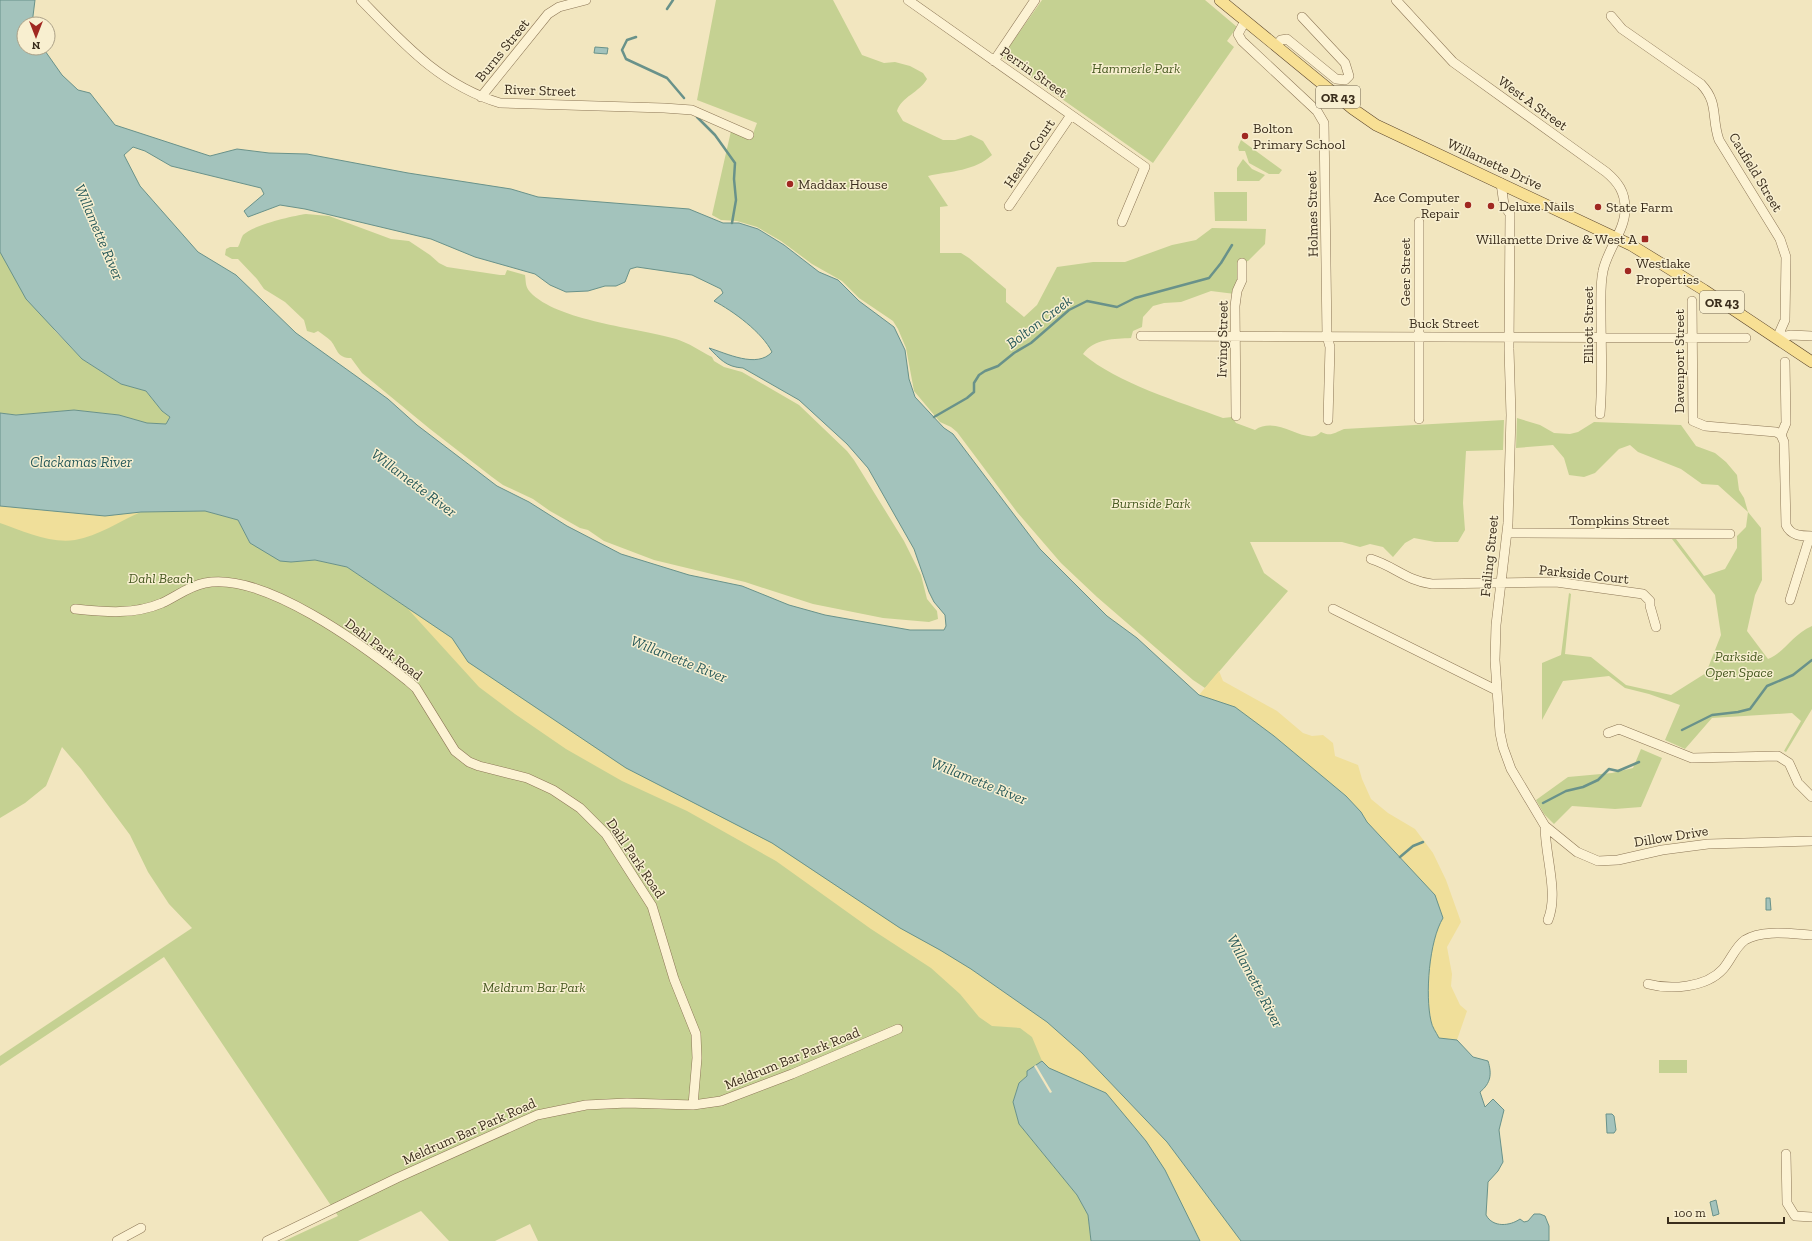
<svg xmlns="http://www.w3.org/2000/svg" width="1812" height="1241" font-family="'Zilla Slab',serif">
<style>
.green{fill:#c5d192}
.sand{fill:#f0df9a}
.water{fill:#a3c3bc;stroke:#69928a;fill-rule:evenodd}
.pier{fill:#f2e6bf}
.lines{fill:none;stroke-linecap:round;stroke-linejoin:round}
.stream{stroke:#69928a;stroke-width:2.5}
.minor-casing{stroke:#8c7656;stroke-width:10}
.major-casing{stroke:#59432b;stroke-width:12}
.minor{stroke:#fcf2d3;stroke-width:9}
.major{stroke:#f8e094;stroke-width:11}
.poi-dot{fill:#a02821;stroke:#f8efd0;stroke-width:1.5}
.labels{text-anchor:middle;stroke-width:3;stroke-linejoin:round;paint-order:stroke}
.shield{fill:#f8efd0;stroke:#736752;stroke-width:1}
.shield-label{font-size:13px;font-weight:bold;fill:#3a2d1c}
.street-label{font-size:14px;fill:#3a2d1c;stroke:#f8efd0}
.park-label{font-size:14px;font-style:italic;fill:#475921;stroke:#f8efd0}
.poi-label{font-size:14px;fill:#3a2d1c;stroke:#f8efd0;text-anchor:start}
.water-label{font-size:15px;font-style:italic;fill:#2a5b5b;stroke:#f8efd0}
</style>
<rect width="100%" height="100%" fill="#f2e6bf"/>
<path class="green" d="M716,0H833L862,55L884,63L895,62L910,66L923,73L927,79C920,92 901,97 897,111L903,121L943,140H955L971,135L983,141L992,155C975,171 951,171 928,176L948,206L940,207V253H961L969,258L1006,289V302L1024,317L1037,305L1057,267L1093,262H1125L1172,245L1196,240L1212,228L1266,229L1265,244L1248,261L1239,262L1235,294L1211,291L1181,302L1164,303L1153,306L1143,317L1142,327L1133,331L1131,338C1115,339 1094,338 1083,354C1117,383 1180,402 1223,418L1232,417L1236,423L1255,430C1279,414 1307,448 1321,432C1331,437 1334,433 1344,429L1504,420L1503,450L1466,451L1463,503L1465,530L1458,542H1435L1414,538L1405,543L1393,557L1383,547L1370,544L1360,547L1342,542H1250L1264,573L1288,591L1205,688L1193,680L1097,597L1061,563L1017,512L957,432L951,427L940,422L914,391L906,348L898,329L893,321L859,298L842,281L812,264L781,241L757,227L737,221L721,220L712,215L731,131L751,139L757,123L697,100Z
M1042,0H1205L1237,27L1227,41L1234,47L1153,163L1002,57Z
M1241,140L1282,170L1279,174H1269L1249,163L1245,151H1239L1238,147Z
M1243,159L1252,169L1265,175L1259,181H1237V168Z
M1214,192H1247V221H1215Z
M306,214L329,216L391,239L409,241L430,255L439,263L447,267L500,275H505L507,270L525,275C526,281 525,287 530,292C557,321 638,328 676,339C689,343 700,351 712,357L714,361L724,367L742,372L799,405L847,451L854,460L904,541L921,575L927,599L937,611L938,619L929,622L883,618L813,604L745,582L654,560L604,541L588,530L580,528L550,511L533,499L503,485L492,477L430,429L362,373L351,358C337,358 338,350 331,341C327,337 322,334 318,331L314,333L307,331L304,320L285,302L264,289L257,279L238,259H232L225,255L226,249L230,247H238C240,244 241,238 243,235C253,225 292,216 306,214Z
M0,252L55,331L82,359L121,384L146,391L162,411L170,417L166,424L147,423L119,415L74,410L16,415L0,413Z
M1517,418L1540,425L1554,433L1570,434L1578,432L1594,422L1681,425L1696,446L1715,453L1726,462L1737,475L1739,490L1744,498L1748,512L1761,528L1762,580L1755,595L1747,631L1768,659C1785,652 1792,635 1812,626V709L1786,752L1784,751L1801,721L1792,713L1712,718L1685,749L1665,740L1680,705L1649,694L1625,688L1609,676L1563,681L1542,720V663L1561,655L1569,593L1571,594L1565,654L1591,657L1626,685L1671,695L1706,673L1721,635L1715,595L1672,539H1676L1704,576L1725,569L1737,548V536L1746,527L1748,512L1718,485L1702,484L1681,469L1638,452L1630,445L1619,449L1595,473L1584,477L1569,475L1564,458L1553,445L1516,448Z
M0,506L105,516L141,512L205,511L238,520L250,543L291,562L315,560L347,567L452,638L971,969L1241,1241H1200L1165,1170L1042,1061L1027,1071V1076L1019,1083L1013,1102L1019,1124L1077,1195L1088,1215L1091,1241H538L530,1224L495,1241H449L421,1211L358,1241H284L338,1216L164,957L0,1066V1056L192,928L169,904L148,872L130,835L81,769L62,747L46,786L25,803L0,818Z
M1641,749L1662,758L1641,807L1615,809L1572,806L1554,824L1544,814L1536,800L1568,777L1612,773L1633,768Z
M1659,1060H1687V1073H1659Z"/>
<path class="sand" d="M0,506L105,516L141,512C120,521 98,536 75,540C51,544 23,531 0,523Z
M408,609L452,638L468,662L626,768L772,843L900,928L940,950L971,969L1047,1022L1082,1053L1167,1142L1241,1241H1200L1165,1170L1146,1141L1106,1093L1049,1068L1042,1061L1032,1037L1020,1028L992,1026L979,1017L960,994L931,968L871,929L776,861L687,811L622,781L566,749L515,714L479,687Z
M1219,671L1223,681L1277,711L1303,733L1312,736L1323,735L1333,743L1335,756L1358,765L1362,779L1371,799L1388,813L1415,829L1433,853L1446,880L1461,922L1447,947L1452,974L1451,986L1460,1005L1467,1011L1457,1040L1439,1038C1436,1032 1432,1027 1431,1021C1425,995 1429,941 1443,918L1403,860L1367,822L1361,812L1346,796L1274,736L1199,695Z"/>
<path class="water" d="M0,0H35L32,24H24V48H43L62,75L78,90L90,93L115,125L210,156L237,149L269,153L307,154L408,173L511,189L538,197L689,209L723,223H739L758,229L784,245L819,272L838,280L859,301L894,327L905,350L909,379L915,397L944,428L953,434L1040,549L1107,616L1137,638L1199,695L1235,707L1274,736L1346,796L1361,812L1367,822L1435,895L1443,918C1429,941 1425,995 1431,1021C1432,1027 1436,1032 1439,1038L1457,1040L1473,1057L1488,1061C1492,1074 1491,1083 1480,1092L1485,1107L1493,1099L1504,1110L1499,1130L1503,1162L1498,1171L1488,1182L1486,1215C1493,1228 1510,1226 1520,1219L1524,1222L1528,1221L1534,1214H1540L1545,1216L1549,1226V1241H1241L1167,1142L1082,1053L1047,1022L971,969L940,950L900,928L772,843L626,768L468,662L452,638L347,567L315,560L291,562L280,561L250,543L238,520L205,511L141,512L105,516L0,506V413L16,415L74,410L119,415L147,423L166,424L170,417L162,411L146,391L121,384L82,359L26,299L0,252ZM133,147L145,151L171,166L261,188L264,194L244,211L248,217L280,205L305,209L431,239L475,257L535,274L550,285L566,292L588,291L605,286H616L625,282L630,269L637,267L692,275L721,289L723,293L714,301C733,311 762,332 772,352C757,369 726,353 709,348C720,359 726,367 743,368L799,400L847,444L868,468L914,549L929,592L934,602L945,615L946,626L944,630H910L825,615L789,605L742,586L689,575L621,554L567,526L529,502L497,486L417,425L388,399L296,333L236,275L198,252L140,186L124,155Z
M595,47L608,48L607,54L594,53Z
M1766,898H1770L1771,910H1766Z
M1042,1061L1049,1068L1106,1093L1146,1141L1165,1170L1200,1241H1091L1088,1215L1077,1195L1019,1124L1013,1102L1019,1083L1027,1076V1071Z
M1606,1114H1612L1614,1116L1616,1130L1614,1133H1607Z
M1716,1200L1719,1214L1713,1216L1710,1202Z"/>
<path class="pier" d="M1036,1065L1052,1092L1050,1093L1034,1066Z"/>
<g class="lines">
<path class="stream" d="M667,9L673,0
M636,37L627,40L622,50L626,59L667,78L684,98
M697,117L715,135L735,163L734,179L736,200L732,223
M934,417L967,398L974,392V383L979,375L985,371L998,366L1014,353L1031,343L1069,310L1087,301L1117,307L1135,298L1209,278L1221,263L1232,245
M1682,730L1712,715L1738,712L1750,709L1767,686L1793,675L1812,660
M1543,803L1566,791L1583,787L1598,780L1609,769L1618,771L1639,762
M1400,857L1413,846L1423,842"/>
<defs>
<path id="minor" d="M361,0C403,43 440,85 500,103L664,108L692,110L749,135
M908,0L1145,167L1122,222
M1396,0L1453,62L1606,172C1618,182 1625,192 1625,208C1626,229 1607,250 1603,271C1600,285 1601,300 1601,314C1601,347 1603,381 1600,414
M1611,16L1622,29L1701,84C1719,103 1711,117 1719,140L1780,239L1786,257L1785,320L1777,338
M1245,21L1238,34L1242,41L1317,111L1324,123L1327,336L1330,347L1328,420
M1276,46L1281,40L1287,39L1336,79L1345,80L1349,76L1345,63L1302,17
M994,61L1035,0
M481,97L548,14L559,7L586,0
M1501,183L1504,205L1510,214L1509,349L1511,415L1508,523L1496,625L1495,660L1500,733L1503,747L1511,769L1545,826L1577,852L1598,861L1618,860L1662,850L1708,844L1812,841
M1009,206L1071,115
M1692,301L1693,421L1705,426L1776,432L1781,435
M1141,336L1746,338
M1777,338L1791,335L1812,336
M1236,416L1235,306L1237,291L1242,280V263
M1419,419V222
M1781,435L1784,442L1786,525C1791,536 1801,536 1812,536
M1781,435L1786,423L1785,362
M1507,533L1730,534
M1371,559C1394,566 1407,581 1432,584L1556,582L1643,594L1650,601V606L1656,627
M1790,600L1810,536
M75,609C105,612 134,615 162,603C177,596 189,586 205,583C263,571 364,646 408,681L416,688L455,751L469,762L479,766L527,778L553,790L580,808L606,834L652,906L674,979L696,1034L697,1058L693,1105
M1333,609L1496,690
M1608,733L1619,729L1692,758L1778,756L1789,763L1798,783L1812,797
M1545,826C1545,856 1559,893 1548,920
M1648,984C1670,990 1706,988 1723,969C1731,960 1735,947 1745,940C1763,929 1792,934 1812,935
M1786,1154L1787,1203L1795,1216L1812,1217
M117,1241L141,1228
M267,1241L397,1178L537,1115L586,1105L627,1103L693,1105L721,1101L792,1074L898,1029"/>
<path id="major" d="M1220,0L1353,109L1376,125L1631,245L1704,290L1812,362"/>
</defs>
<use href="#minor" class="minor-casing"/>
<use href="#major" class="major-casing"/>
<use href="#minor" class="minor"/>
<use href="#major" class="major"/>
</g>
<g class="poi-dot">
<circle cx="1245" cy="136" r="4"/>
<circle cx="790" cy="184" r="4"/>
<circle cx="1468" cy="205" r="4"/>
<circle cx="1491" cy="206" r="4"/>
<circle cx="1598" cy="207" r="4"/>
<rect x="1641" y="235" width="8" height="8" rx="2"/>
<circle cx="1628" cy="271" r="4"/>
</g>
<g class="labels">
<g class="shield">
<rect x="1316" y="86" width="44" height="22" rx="3"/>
<rect x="1700" y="291" width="44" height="22" rx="3"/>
</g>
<g class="shield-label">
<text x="1338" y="102">OR 43</text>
<text x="1722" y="307">OR 43</text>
</g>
<g class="street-label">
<text transform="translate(502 50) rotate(-51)" y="5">Burns Street</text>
<text transform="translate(1034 72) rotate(35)" y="5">Perrin Street</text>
<text transform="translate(540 90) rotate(2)" y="5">River Street</text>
<text transform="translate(1533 103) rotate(36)" y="5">West A Street</text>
<text transform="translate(1029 153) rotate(-56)" y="5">Heater Court</text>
<text transform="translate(1495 164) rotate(25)" y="5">Willamette Drive</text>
<text transform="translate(1756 172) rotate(59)" y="5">Caufield Street</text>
<text transform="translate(1312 214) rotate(-91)" y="5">Holmes Street</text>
<text transform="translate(1405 272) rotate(-90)" y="5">Geer Street</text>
<text x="1444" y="328">Buck Street</text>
<text transform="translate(1588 325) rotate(-90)" y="5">Elliott Street</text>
<text transform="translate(1222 339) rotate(-89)" y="5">Irving Street</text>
<text transform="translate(1679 361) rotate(-90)" y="5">Davenport Street</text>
<text x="1619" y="525">Tompkins Street</text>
<text transform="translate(1489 556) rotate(-84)" y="5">Failing Street</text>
<text transform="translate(1584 574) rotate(6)" y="5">Parkside Court</text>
<text transform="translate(384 649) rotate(37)" y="5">Dahl Park Road</text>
<text transform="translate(1671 836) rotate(-9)" y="5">Dillow Drive</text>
<text transform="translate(636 858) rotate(56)" y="5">Dahl Park Road</text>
<text transform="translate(792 1058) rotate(-22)" y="5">Meldrum Bar Park Road</text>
<text transform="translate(469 1131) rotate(-24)" y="5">Meldrum Bar Park Road</text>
</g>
<g class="park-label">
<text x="1136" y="73">Hammerle Park</text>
<text x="1151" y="508">Burnside Park</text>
<text x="161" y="583">Dahl Beach</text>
<text x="1739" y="661">Parkside<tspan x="1739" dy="16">Open Space</tspan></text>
<text x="534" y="992">Meldrum Bar Park</text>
</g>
<g class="poi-label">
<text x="1253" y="133">Bolton<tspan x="1253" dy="16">Primary School</tspan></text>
<text x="798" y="189">Maddax House</text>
<text x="1460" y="202" text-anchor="end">Ace Computer<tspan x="1460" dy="16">Repair</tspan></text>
<text x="1499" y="211">Deluxe Nails</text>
<text x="1606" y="212">State Farm</text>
<text x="1637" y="244" text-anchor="end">Willamette Drive &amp; West A</text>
<text x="1636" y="268">Westlake<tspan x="1636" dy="16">Properties</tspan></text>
</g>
<g class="water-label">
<text transform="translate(99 232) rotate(67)" y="5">Willamette River</text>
<text transform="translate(1039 322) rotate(-37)" y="5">Bolton Creek</text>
<text x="81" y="467">Clackamas River</text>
<text transform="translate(414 483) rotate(37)" y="5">Willamette River</text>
<text transform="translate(679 659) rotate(22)" y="5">Willamette River</text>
<text transform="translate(979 781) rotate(22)" y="5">Willamette River</text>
<text transform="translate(1255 981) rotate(62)" y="5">Willamette River</text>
</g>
</g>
<g transform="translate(36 36) rotate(180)"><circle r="19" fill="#f8efd0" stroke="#aca188"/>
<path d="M0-3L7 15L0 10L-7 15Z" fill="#a02821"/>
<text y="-6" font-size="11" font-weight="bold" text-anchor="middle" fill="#3a2d1c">N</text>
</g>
<path d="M1668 1217v6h116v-6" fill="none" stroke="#3a2d1c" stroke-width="2"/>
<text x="1674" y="1217" font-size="12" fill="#3a2d1c" stroke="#f8efd0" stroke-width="3" paint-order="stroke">100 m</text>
</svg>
